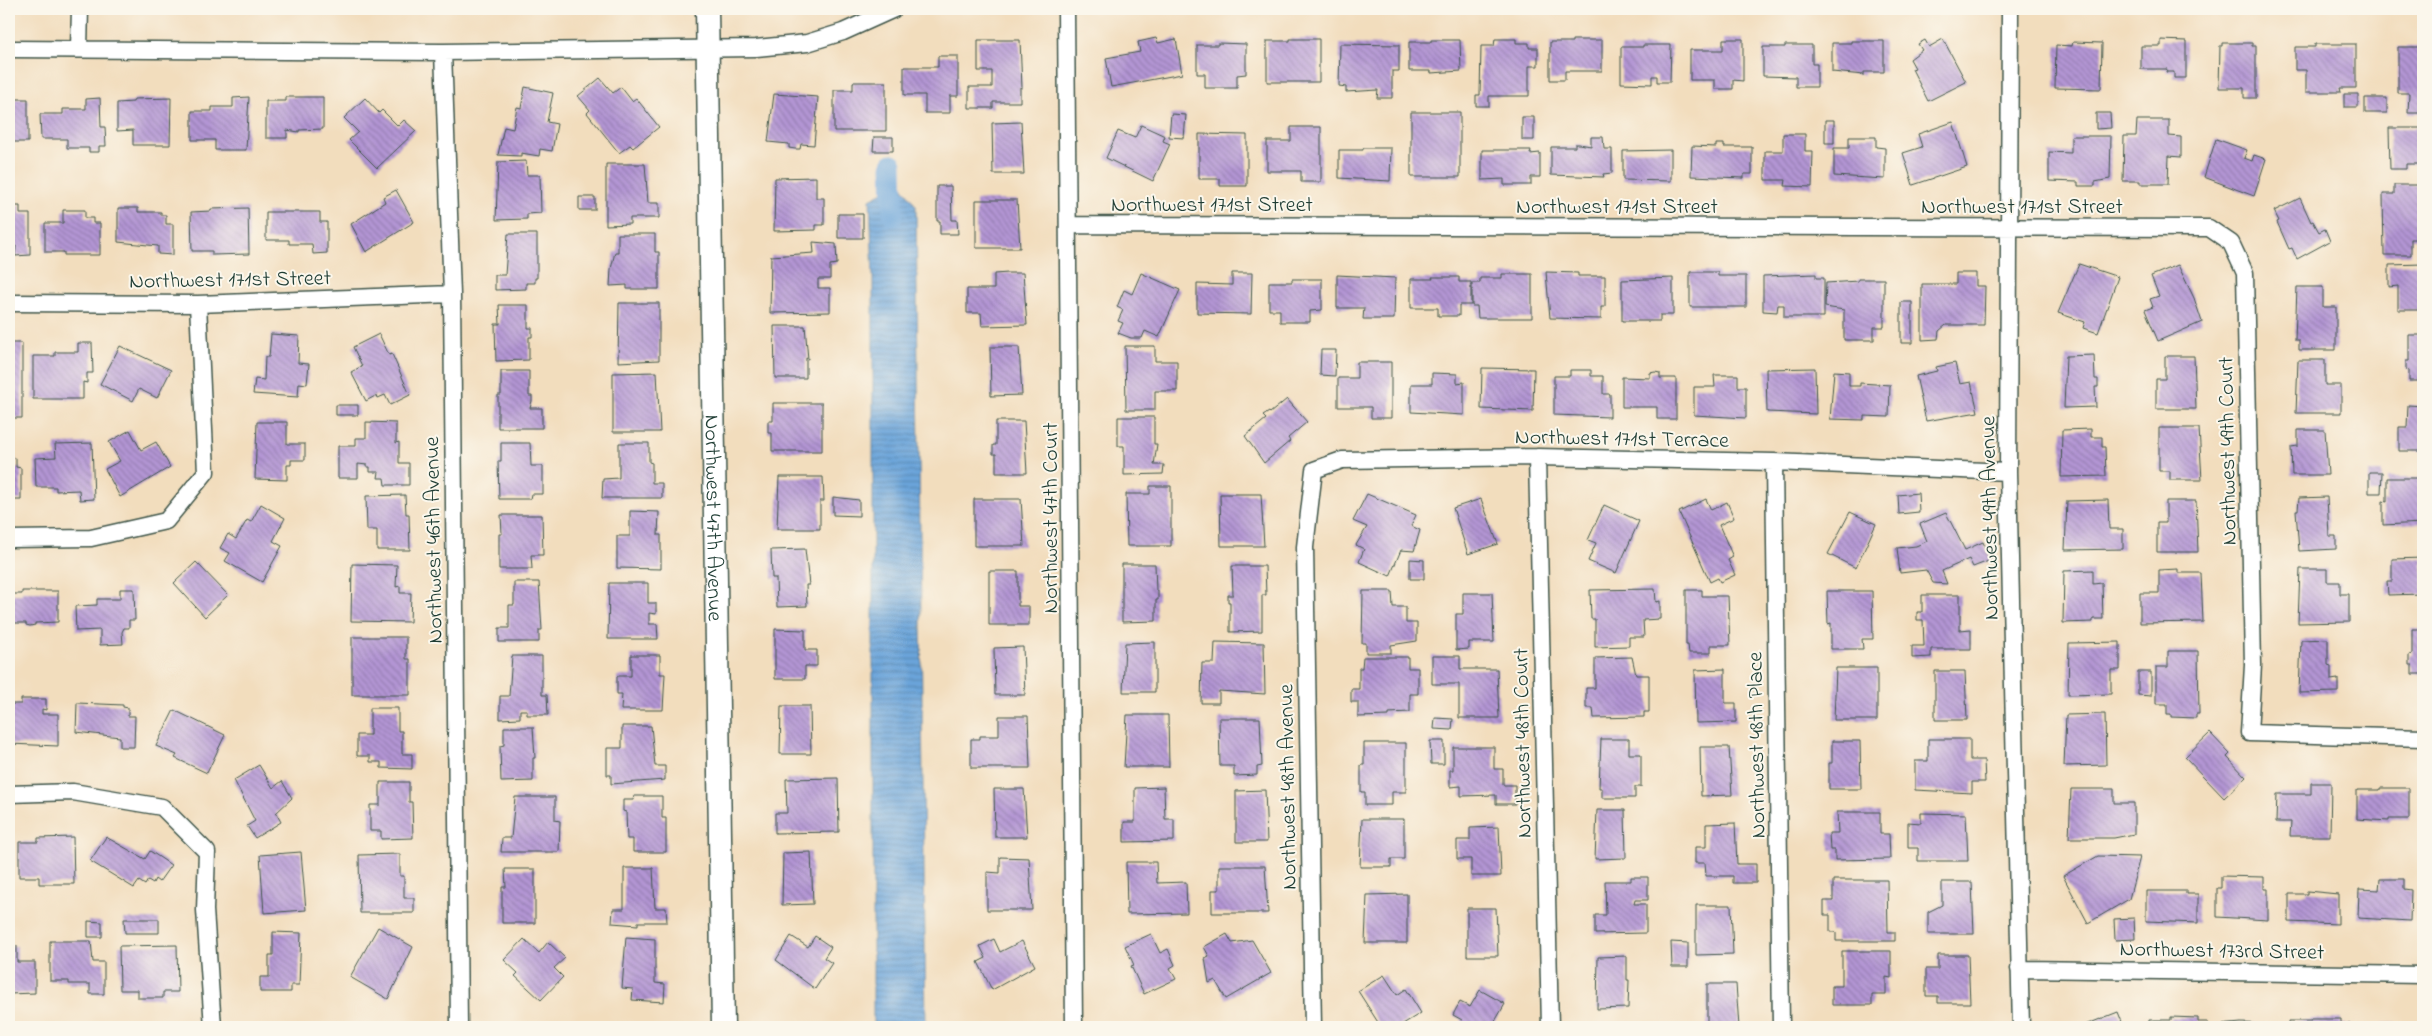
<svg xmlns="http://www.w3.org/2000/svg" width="2432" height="1036" font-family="'Indie Flower',sans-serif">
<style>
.water{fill:url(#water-rules);stroke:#457087}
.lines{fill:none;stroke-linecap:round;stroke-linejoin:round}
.canal{stroke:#6ba4da;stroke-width:21}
.building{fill:url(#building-back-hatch)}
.minor-casing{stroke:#3f5549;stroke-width:19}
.secondary-casing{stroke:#3f5549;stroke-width:25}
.minor{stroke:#fff;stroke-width:16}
.secondary{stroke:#fff;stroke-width:22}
.labels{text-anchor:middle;stroke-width:4;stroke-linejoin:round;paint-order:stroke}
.street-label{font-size:22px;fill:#1f3d34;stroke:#fbf7ec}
</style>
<defs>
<pattern id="water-rules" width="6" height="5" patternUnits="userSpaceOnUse" patternTransform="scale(1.25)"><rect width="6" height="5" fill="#6ba4da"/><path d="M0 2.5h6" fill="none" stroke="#5787b2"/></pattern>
<pattern id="building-back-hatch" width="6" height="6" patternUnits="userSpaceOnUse" patternTransform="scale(1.25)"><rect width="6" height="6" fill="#b395d4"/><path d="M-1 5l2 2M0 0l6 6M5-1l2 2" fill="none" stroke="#917bad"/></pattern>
</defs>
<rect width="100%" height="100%" fill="#fbf7ec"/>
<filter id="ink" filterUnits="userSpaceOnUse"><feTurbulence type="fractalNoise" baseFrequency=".02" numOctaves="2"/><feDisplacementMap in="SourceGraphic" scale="10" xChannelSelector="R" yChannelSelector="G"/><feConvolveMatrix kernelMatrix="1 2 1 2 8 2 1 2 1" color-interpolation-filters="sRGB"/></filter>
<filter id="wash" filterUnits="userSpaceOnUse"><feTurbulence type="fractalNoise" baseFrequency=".0096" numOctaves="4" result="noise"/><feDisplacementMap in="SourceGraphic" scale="20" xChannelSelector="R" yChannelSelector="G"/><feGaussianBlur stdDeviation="1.12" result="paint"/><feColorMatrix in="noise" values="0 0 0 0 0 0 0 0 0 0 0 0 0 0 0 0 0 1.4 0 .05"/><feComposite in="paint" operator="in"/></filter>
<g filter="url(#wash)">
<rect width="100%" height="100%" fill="#f2ddbd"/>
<path class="water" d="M900,183L916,206L926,1027H873V279L870,199Z"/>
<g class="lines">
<path class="canal" d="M892,164L893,215"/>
</g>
<g id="blocks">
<path class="building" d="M1156,38L1158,43L1176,39L1182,74L1111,87L1106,58L1140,52L1138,42Z
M1290,39H1319V82H1267V41H1290Z
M1495,39H1516V43H1529V48H1538V66H1529V96H1489V106H1476V95H1480L1481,46H1494Z
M1723,39H1743V81L1733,80V89H1715V80H1690V50H1723Z
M1943,39L1966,82L1928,101L1912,69L1915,68L1910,59L1922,50L1918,44L1925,40L1929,47Z
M978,40H1020L1022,88L1020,87V102H993V108H969V87H992V71H978Z
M1431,40H1460L1461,71L1431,73V71H1409V42H1431Z
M1572,40H1602V71H1565V80H1550V42H1572Z
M2161,40L2186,41V78H2174V72H2166L2167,69H2141V46H2161Z
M1851,41H1884V72H1864V75L1832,72V43H1851Z
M2073,42L2102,43L2101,89L2055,88L2056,45L2072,46Z
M1218,43L1246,44V74L1237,75V88H1205V74H1197V45H1218Z
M2223,43H2252V46H2256V98H2244V88H2219L2220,46H2223Z
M1340,44L1399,45V71H1392V98H1377L1378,90L1346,92V87L1339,86Z
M2315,44H2356V88H2340L2341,92H2306V70H2295V47H2315Z
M1643,45H1671L1670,82H1657V76H1652V84L1621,83V47H1643Z
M1785,45H1812V64H1817V87H1796V77L1763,76V47H1785Z
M2398,47H2423V113H2408L2409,93H2398Z
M938,56H958V96H950V113H925V95H904V67H938Z
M600,78L613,93L621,87L632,101L636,98L659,127L633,148L630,145L619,153L587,113L590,110L578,96Z
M853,82H886V131H834V90H853Z
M525,87L553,93L547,122L557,124L552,151L540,149L539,156L521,153V156L498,155L504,127L513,129L517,107L521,108Z
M774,94L818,97L814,145L801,144L800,149H795L789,148V144L768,142Z
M2344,94H2358V107H2344Z
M249,97L246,150H215V140H192V111H212V107H233V98Z
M286,97H323V129L299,130V132L287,130V138H266V101H286Z
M100,98L101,127H105L106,146H99V152H89V148H67V139H41L40,114H63V109H86V99Z
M171,98L170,145H133V130L117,131V103L133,102L134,99Z
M365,98L379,113L382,110L398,126L404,120L416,131L377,168L349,140L358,132L344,118Z
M2365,98H2387V113H2365Z
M9,99H28V142H9Z
M1411,112H1460V177H1411Z
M2096,113H2110L2111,128L2096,129Z
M1171,114L1186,115L1184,138L1169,137Z
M1522,117H1534V140H1522Z
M1825,120H1834V143H1825Z
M2137,120H2169V136L2181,137V157L2169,156L2168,184H2140V181H2123L2124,136H2136Z
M1021,122L1024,174H993L992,123Z
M1953,122L1967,167L1913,185L1903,153L1922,147L1918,134Z
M1141,125L1165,136L1163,141L1170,144L1153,181L1106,158L1118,131L1135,138Z
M1291,127H1321V182H1301V171H1267V141H1291Z
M2389,128H2423V164H2406V169H2390Z
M1199,134L1247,135V186H1220V179H1199Z
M1783,134H1805V151H1813L1812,187L1785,186L1786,180H1765V151H1783Z
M2071,136H2111L2110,179L2095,182V186H2078V182L2049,181V152L2071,153Z
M874,137H893V151H873Z
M1591,137H1603L1604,149H1612V173L1603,174L1604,177L1551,175V147H1575V144H1579L1591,146Z
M1849,137H1876V147L1885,148V179L1834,176V148H1849Z
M2216,139L2247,150L2244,158L2252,161L2254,155L2266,159L2254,196L2204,177Z
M1716,144H1724V147H1752V174H1744V178L1691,176L1692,146L1716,147Z
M1363,148H1391L1390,181L1339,178V150H1363Z
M1482,150H1531L1530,154L1540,153V177H1531V185H1504V179L1482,180Z
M1671,150V181L1623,180V151Z
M526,161L527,175H540L541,213L527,214V219L496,220L498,162Z
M606,164H645L648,203H659V218H630V224L606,225Z
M816,177V198H824V225H816V230L774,231L775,178Z
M2394,185H2423V239H2411V255H2384L2383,194H2394Z
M937,186H951L952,220H957L958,234H940V221H937Z
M396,190L414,222L366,252L351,224L385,202L383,197Z
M579,197H595V210H579Z
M2300,198L2311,222L2313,221L2319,232L2325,229L2330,241L2297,259L2292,248L2289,249L2277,222L2279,221L2274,211Z
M976,200H1017L1020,248H976Z
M9,206H20V214H30V255L15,256L16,246H9Z
M118,208H138V212H161V215H166V224H173V255L158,254V246L118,242Z
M248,208L249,254L212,255V251H192L191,212L211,211V209Z
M63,210H85V218H93V223H100V255H64V252H45V223H63Z
M266,212H320V222H327V253L313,254L312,244H289V240H266Z
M838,214H863V238H838Z
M508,234H537V278H535V283H526V289L495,290V275H505Z
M618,234H655V252H659V289H627V285L610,286L611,269L615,252H618Z
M813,242L836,244L837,264L830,265V279H818V288H830V312L770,313L771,256L814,253Z
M2079,264L2118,277L2098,333L2083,328L2085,322L2058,313Z
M2423,264V310H2398V286L2389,287V265Z
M2178,265L2194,298L2202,322L2158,341L2145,310L2153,307L2150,299L2159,296L2151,276Z
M1546,272L1578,273V276H1605V307H1601V319L1550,318Z
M1690,272H1718V276H1746V307H1690Z
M1008,273H1023L1027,325L982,326L981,313H967V289H994V274Z
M1141,273L1180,290L1159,337L1145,331L1142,338H1131L1118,333L1123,323L1118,321L1123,310L1117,307L1124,290L1132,294Z
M1232,273H1252L1251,314L1197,313V284L1232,285Z
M1956,273H1976V286H1985L1984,325H1946L1939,331L1938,339L1922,340V284H1956Z
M1502,274H1532V318H1478L1477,306H1472V283H1480V278H1502Z
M1816,274V278H1824V317H1784V305H1778L1777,312L1763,311V276Z
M1337,275L1395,278L1394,319H1363L1364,308H1337Z
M1432,277H1459V282H1471V305H1459V316H1438V308H1411V279H1433Z
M1673,278V315H1660V321H1622V280Z
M1292,279H1322V310L1310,311V322H1280V310H1269V282H1292Z
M1858,279H1884V327H1874V340H1844V310L1825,307L1826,283L1858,281Z
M2297,287H2323V307H2336V350H2299V340H2295Z
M1901,302H1912V343H1901Z
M619,303H659V360L618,362Z
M499,305H528V328H532V337H529V360L496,361L495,324H500Z
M774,326H805L808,359L806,358V378H775Z
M271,334L299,336L298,363L309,364L307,384L299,383L298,397L253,394L255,379L264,380L265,357H269Z
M379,334L389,355L392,354L410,395L390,405L385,395L378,398L377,395L366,401L351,372L362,366L353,347Z
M2409,335H2423V381H2409V370L2406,369V361H2409Z
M9,343H22V418H9Z
M78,343H92L93,373H87V383L83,382V399H33V356H55V352H78Z
M120,346L171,370L157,398L139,389L133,401L100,384Z
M1125,346H1155V361H1177V391H1155V410H1126Z
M990,347H1019L1022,395L991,396Z
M1321,350H1336L1335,376L1320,375Z
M2094,355L2095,379H2098V387H2095L2096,407L2064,408L2066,356Z
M2165,356H2194L2196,409H2156V379H2165Z
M2298,360H2325V385H2341V413H2296Z
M1357,362H1391V418H1371V407H1338V378H1357Z
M1955,363L1960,384L1971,382L1978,412L1926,421L1916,376L1937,371L1936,367Z
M1482,368L1534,369L1533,411L1481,409Z
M1815,368L1816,414L1767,412L1766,369Z
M1570,370H1591V376H1603V394H1610V417L1554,415V376H1570Z
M501,371H529V396H532V401L530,408H542V428H498V395H501Z
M1834,371L1849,372V386H1860V383L1890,385L1889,417L1864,416V420L1830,419Z
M657,372L660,432H613V373Z
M1655,372L1660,373V378H1676V419H1657V407H1622V377L1650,378V373Z
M1432,373L1457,374V383L1464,382V415L1411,412V384H1432Z
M1714,375H1738V387H1746V418L1694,415V387H1715Z
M1287,399L1307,422L1288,438L1290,441L1264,463L1245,436L1266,419L1263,416L1269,412L1270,413Z
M773,403H822V451H772V433H768V421H773Z
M336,405H358V415H336Z
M2408,405L2423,406V451H2399V427H2407Z
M1118,417H1154V444H1157L1154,465H1164L1163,474L1124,475V446H1118Z
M996,421H1024L1027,473H996V454H993V445H996Z
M257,422H287V444H305V460H291V465H287V480L255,479Z
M366,422L396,423V443L399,442V463H409V485H385L384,478H378L379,472H370V467H367V465L358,464V478H338V446H356V438H366Z
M2159,428H2199L2202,480H2170V471H2159Z
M2091,429V437H2102V447H2105L2106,476L2061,477L2062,430Z
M130,430L141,450L156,442L170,467L120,497L105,469L120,461L109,442Z
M2298,430H2325L2328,475H2292L2291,447L2298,446Z
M92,443L94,499L80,500L79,490L56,491V487H36L35,458L56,457L55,444Z
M501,443H530L531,466H543V494H531L530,499H499L498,461H501Z
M619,443H649V462L652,463V483H662V498H602L603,479L619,478Z
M16,458V467L21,468V500H9V459Z
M2369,472H2382L2381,493H2369Z
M779,477H823L824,501H820V529H777Z
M2387,478H2423V523L2383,525V501L2387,502Z
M1150,486H1171V546H1127L1126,494H1150Z
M1918,493L1919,512L1899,514L1898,495Z
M1220,494H1261L1264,546H1221Z
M1367,494L1416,515L1411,526L1420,530L1414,551L1401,550L1390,576L1359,562L1364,549L1356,545L1367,527L1353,521Z
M405,495L406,514H409L410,550H377V530H367L366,496Z
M833,497L859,500V516L833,515Z
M2327,497L2329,536H2336V549L2299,551L2296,510H2298L2299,498Z
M974,499H1021L1024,546H974Z
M1481,499L1498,544L1468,554L1453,508Z
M1706,499L1711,510L1727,502L1734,518L1719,525L1733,557L1728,560L1735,575L1720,582L1718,578L1710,582L1679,512Z
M2108,500L2109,529H2123V549L2065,550L2067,501Z
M2166,501H2196L2198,552H2157V523H2166Z
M261,504L285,518L273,541L282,546L262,582L225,561L230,553L220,548L228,534L236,539L247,520L251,522Z
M1604,505L1639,521L1616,573L1588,561L1596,543L1588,540Z
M630,511L659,512L658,535H661V569L617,568V536H630Z
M1850,512L1876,524L1856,568L1828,554Z
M1946,513L1965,550L1983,542L1991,560L1973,567L1969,559L1942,571L1947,584L1933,583L1926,570L1900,573L1897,548L1916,546L1927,541L1920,524Z
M501,515H542L543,555H531L532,569H499V534H502Z
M805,549L809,585H806L807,606L777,607L776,578H772L771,550Z
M2423,558V594L2388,595L2387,581H2392V559Z
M1410,559L1424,560V579H1410Z
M196,562L228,595L205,617L174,583Z
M352,564L397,565L396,587L400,586V593H411L410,622L351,621Z
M1122,564H1155L1156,591H1158V600H1156V621L1122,622Z
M1232,566H1265L1266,595H1262V631L1230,632V602H1228V595H1233Z
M2178,569V573H2201L2203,622L2140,623V593H2159V570Z
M2300,569H2327V582H2340V594H2349V622L2298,623Z
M2093,570V584L2102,583L2103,619H2093V622L2063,623L2064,571Z
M989,571H1018V606H1029V625H989Z
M514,582H539L542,630H539V642H499V628H509V605H514Z
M609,583H648V603H656V614L649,613V624H657L658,639H608Z
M120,589H134L135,620H129V628H124L122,632L123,644L100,645V630L76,631L75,606L97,605V599H120Z
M1655,589L1656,602L1660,601V619L1643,620L1644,637H1629V646L1595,647V619H1591L1590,590Z
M1686,590H1702V596H1728L1730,645H1711V653H1689L1688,645H1686Z
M22,591H58V622L35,623V625L30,626L26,625V623H9V594H22Z
M1363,591H1392L1393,607H1406V623H1417V641L1391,645V653H1366V643H1362Z
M1827,591H1872L1873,639H1862L1863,649H1831V623L1828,624Z
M1463,593H1492L1494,642H1469V649L1456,650V614H1463Z
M1922,595H1960V630L1971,629V649H1931V657L1912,658V646H1924L1923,620H1917V612H1922Z
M775,629L805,630V650H817V666H805V679H775Z
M2412,629H2423V674H2412V665H2409V655L2412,654Z
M352,637H406V659H410V695H352Z
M2328,639V665L2331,666V680L2338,679V692L2299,693L2301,640Z
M1155,642V692H1123L1125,643Z
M1215,642L1264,643L1265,694L1219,691V703H1201L1202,663H1214Z
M2120,642V670H2111V694L2068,695L2069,643Z
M1023,647L1025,695H995L994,648Z
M2168,651H2198L2199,714H2196V718L2171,717V714H2167V704H2156V667H2168Z
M631,655H660V674H665L663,710H621L622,694H617V676H631Z
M512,656H542V695H547L548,715H527V710H520V718L500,719V696H509Z
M1432,656H1460V669H1497L1499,718H1459V684H1432Z
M1363,657H1408V668H1418V694H1410V712L1389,713V716L1358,717V702H1351V689H1359V668H1362Z
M1632,657L1636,675H1649V712H1644V717L1594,718L1593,708H1586V688H1595V658Z
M1836,668H1877V720H1834Z
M1725,669V703H1736V722L1696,723L1695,670Z
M1935,671H1965L1967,720H1935Z
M2138,672H2151V696L2138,695Z
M21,699H46V710L42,709V714H58V746L9,744V704H21Z
M77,703L123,705V707L128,708V716H135L134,747H120V737L76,732Z
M781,706H810L811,754H780Z
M370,708H398V731H402V754H412V769L381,768V762H370V756H357V735H370Z
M174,710L225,735L207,773L175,758L177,755L156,746Z
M2105,714L2106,765L2064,766L2066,715Z
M1127,715H1168L1169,767H1124Z
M999,716H1028L1030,768H971V739H980V736H999Z
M1219,718H1260L1262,766L1257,767V775L1234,776V766H1220Z
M1435,718L1453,719L1452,730L1434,729Z
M622,726H651L655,766H665V780L611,784V775H607V748H622Z
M504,727H533L535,758H533V781L501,782L500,746L504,745Z
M2210,733L2230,754L2227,757L2246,777L2224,798L2185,757Z
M1601,739H1629V754H1641V787H1635V798H1602V788H1599Z
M1928,739H1970V760H1984L1985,782H1972V793L1915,790V761H1928Z
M1430,741H1444V764H1431Z
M1832,741H1860L1861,789H1829V763H1832Z
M1364,743H1406V792H1392V805H1365V792H1361V765H1364Z
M1453,747H1494V769H1503V785H1515V804H1496V795L1461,796V786L1450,787V770H1453Z
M1700,747H1729L1732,795L1701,796Z
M259,765L273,788L282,781L292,798L276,813L281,822L255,838L247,826L255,821L234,780Z
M838,778L839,832L775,833V813H787L786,779Z
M380,782H409V802H412L413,838L381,839V831H370V805H380Z
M2311,783H2331L2330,836H2290L2291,822H2276L2277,794H2311Z
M1164,787L1165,819H1174V841L1124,842V822H1135V788Z
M2380,788H2409V819H2389V821L2357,819V790H2380Z
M994,789H1024L1027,837H995Z
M2071,789H2114V803H2134V834L2114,838H2069Z
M1265,790L1267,842H1236V791Z
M634,796H662V818H666V852H633V839H627L626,812L623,811V800H633Z
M515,797H555V820L560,821L559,852H501L502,838H511Z
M1597,810H1625L1626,858L1595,859Z
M1837,812H1880V834H1889L1890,859L1835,860V850H1830L1829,833H1838Z
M1921,813L1966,814L1968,861H1918V848H1908V822L1921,823Z
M1362,819H1404V859H1391V867H1360Z
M1735,823L1737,864H1756V883H1733V876H1706L1705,863H1695V847H1706V824Z
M1499,827L1501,876H1471V859H1457V840H1470V828Z
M73,837L74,884H39V877H19V842H38V838Z
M106,837L145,859L150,851L171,865L159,882L155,879L153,883L148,880L145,885L139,881L134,888L90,861Z
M301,852L306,910L264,913L260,855Z
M811,852L813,904L782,905L783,853Z
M400,854V876H404V898H414V913H360L359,855Z
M2098,856L2140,857L2129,899L2088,923L2063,876Z
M1000,857L1029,858L1032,910H987V872L1000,873Z
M1126,862H1156L1157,883L1186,882L1187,913L1127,914Z
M1219,866H1265L1268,913H1212V890H1219Z
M624,868H653L655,908H666L667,922H638V925L612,923L613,909H624Z
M505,869H535V923H502V887H506Z
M2221,876L2264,877V889H2268V920L2217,917V888H2221Z
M1631,877H1648V900H1635L1634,904H1646V933L1595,934V915H1606L1605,881H1631Z
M2380,879H2404V889L2411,890L2410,921L2358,918L2359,889L2379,890Z
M1833,880H1887L1888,932H1895V941H1836V932H1830V915H1824V901H1833Z
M1942,882H1972L1974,934H1928V912L1942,905Z
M2146,891H2186V894H2198V923L2146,921Z
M2307,891L2338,894V924L2289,922V894H2307Z
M1407,894V943H1365L1367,895Z
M1696,905H1731L1733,954L1696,955Z
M1467,908H1496L1498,956H1467Z
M2134,918L2135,939L2115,940L2114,919Z
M124,919H159V933H125Z
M88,921L102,922V937H88Z
M378,927L413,947L388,999L350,977Z
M273,932L301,933L299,985H291V992H260V977H269V955H273Z
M1151,934L1160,953L1168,949L1175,965L1170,968L1176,979L1144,994L1131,966L1134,965L1125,946Z
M1227,934L1232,943L1252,940L1271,973L1226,999L1215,980L1209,983L1205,958L1209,956L1204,947Z
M791,936L808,947L815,936L831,947L824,958L832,963L815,989L776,960Z
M626,937L655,939V983L665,984L664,1002L632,1000L633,989L622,988Z
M524,939L539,953L548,942L565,958L554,968L563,977L541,1000L515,976L518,973L504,960Z
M994,939L1000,952L1022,941L1035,966L992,990L978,962L986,958L980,946Z
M50,941H91L93,962H104V994H90V984H69V981H50Z
M1671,942L1688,943V967H1672Z
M177,945L178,992H163V998H138V990H120L119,946Z
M9,946H17V962H35V993L9,994Z
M1842,951H1891V978L1886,977V995H1872V1005H1832V986H1842Z
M1938,955H1968L1970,1003H1938V996H1926V969H1938Z
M1627,956V980H1629L1628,1008L1597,1009L1598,957Z
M1384,975L1397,995L1406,989L1421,1013L1398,1027H1381L1358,991Z
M1707,984H1736L1739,1027H1707Z
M1480,990L1505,1004L1494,1023L1496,1025L1494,1027H1458L1462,1020L1453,1015L1456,1009L1460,1002L1470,1007Z
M2118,1012L2124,1027H2080Z
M2171,1017L2198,1018V1022H2208V1027H2149V1020H2171Z
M2311,1019H2341V1024H2350V1027H2289V1021H2311Z
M2241,1023L2268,1024V1027H2220V1025Z
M2383,1023H2410V1027H2383Z
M1864,1024V1027H1835V1025Z"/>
</g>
</g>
<g filter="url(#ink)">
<use href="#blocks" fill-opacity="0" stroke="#3f5549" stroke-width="1"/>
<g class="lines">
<defs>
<path id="minor" d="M1066,9L1074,1027
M2010,9L2008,472L2021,1027
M79,48L80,9
M9,49L443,52L756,48L807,43L843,32L894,9
M443,52L452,294L459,1027
M1069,225L2209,228L2231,243L2245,273L2253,665L2249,733L2423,738
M9,303L198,304L452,294
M1537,457L1550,1027
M1774,462L1781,1027
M9,539L91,538L166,521L206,472L198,304
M9,794L73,792L162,807L207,852L205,910L213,1027
M2019,969L2423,975
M1313,1027L1305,547L1314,470L1342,460L1537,457L1774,462L2008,472"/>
<g id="secondary">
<path id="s1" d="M707,9L723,1027"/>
</g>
</defs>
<use href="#minor" class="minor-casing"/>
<use href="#secondary" class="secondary-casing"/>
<use href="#minor" class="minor"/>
<use href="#secondary" class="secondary"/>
</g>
</g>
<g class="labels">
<g class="street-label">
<text x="1212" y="211">Northwest 171st Street</text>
<text x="1617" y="213">Northwest 171st Street</text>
<text x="2022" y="213">Northwest 171st Street</text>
<text transform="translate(230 278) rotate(-1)" y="8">Northwest 171st Street</text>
<text transform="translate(1622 437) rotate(1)" y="8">Northwest 171st Terrace</text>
<text transform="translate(2226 451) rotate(-91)" y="8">Northwest 49th Court</text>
<text dy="8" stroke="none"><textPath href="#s1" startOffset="509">Northwest 47th Avenue</textPath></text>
<text transform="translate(1049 518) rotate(-90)" y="8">Northwest 47th Court</text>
<text transform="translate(1988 518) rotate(-91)" y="8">Northwest 49th Avenue</text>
<text transform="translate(432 540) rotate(-91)" y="8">Northwest 46th Avenue</text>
<text transform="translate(1521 743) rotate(-91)" y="8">Northwest 48th Court</text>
<text transform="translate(1755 745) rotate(-91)" y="8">Northwest 48th Place</text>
<text transform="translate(1286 787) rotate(-91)" y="8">Northwest 48th Avenue</text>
<text transform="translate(2222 949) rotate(1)" y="8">Northwest 173rd Street</text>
</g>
</g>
<rect width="2432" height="1036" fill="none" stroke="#fbf7ec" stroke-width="30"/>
</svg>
